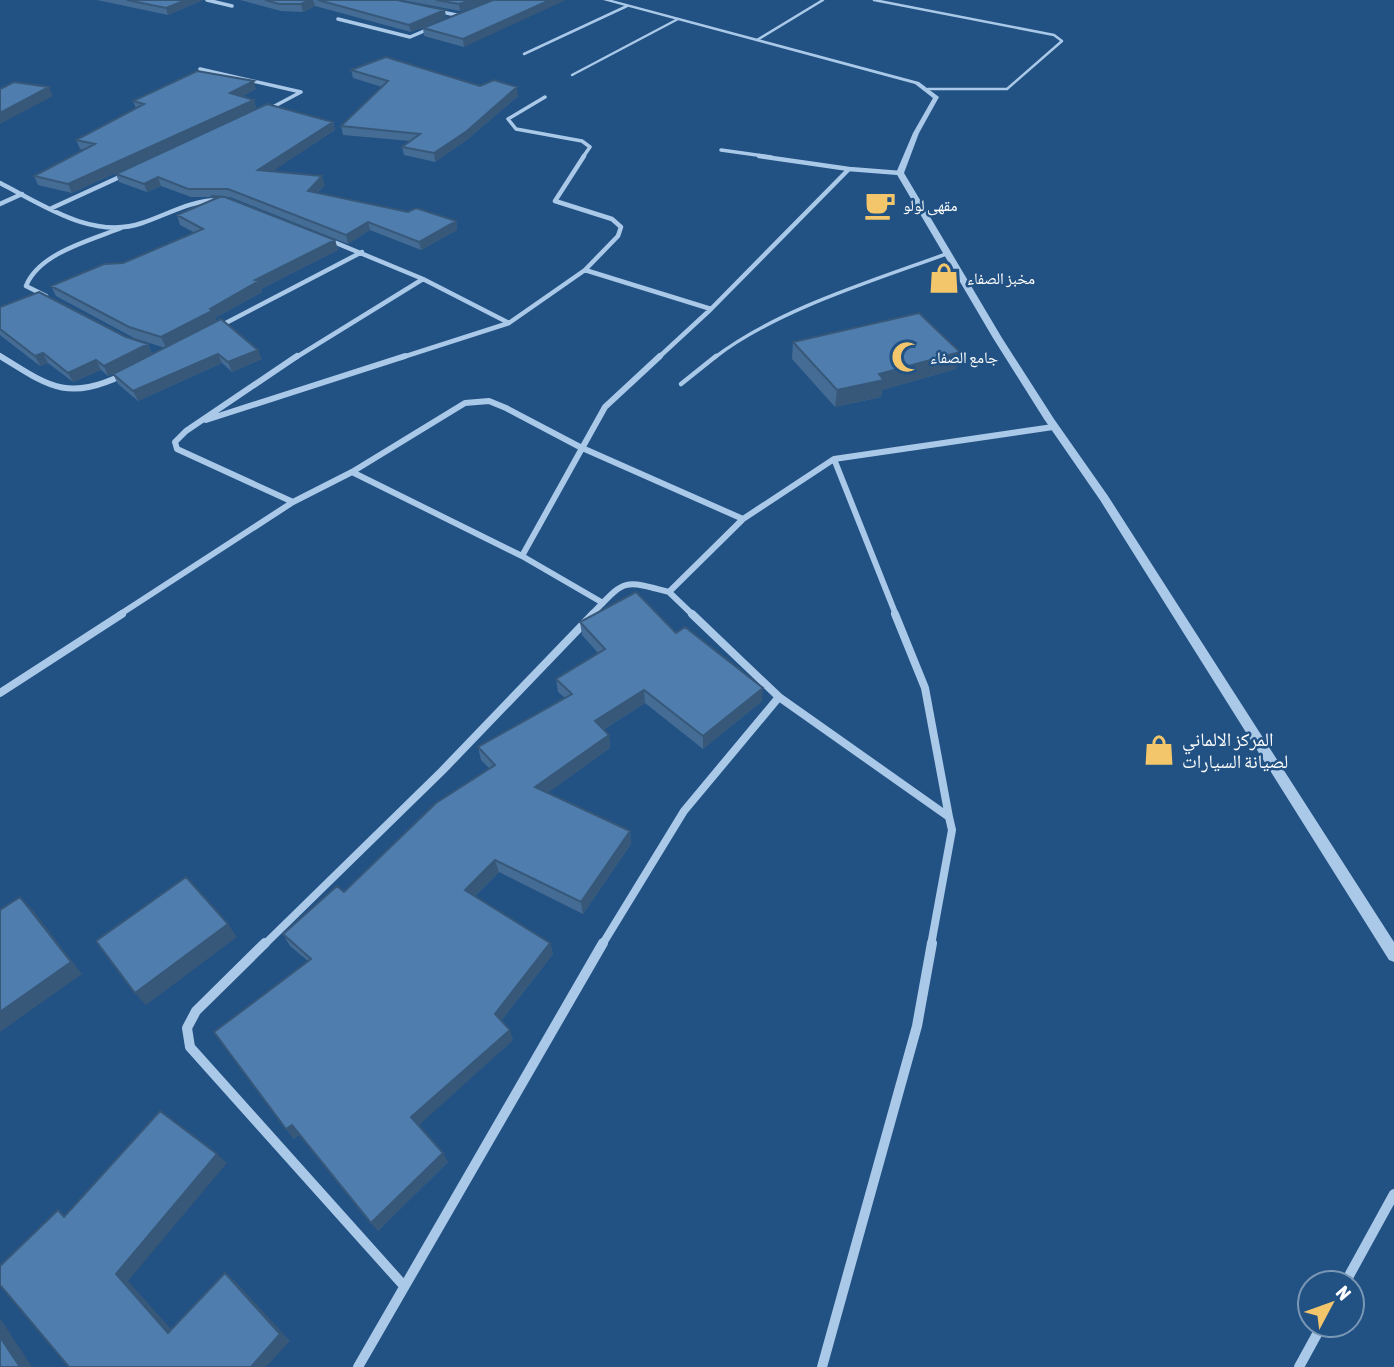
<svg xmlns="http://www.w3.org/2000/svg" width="1394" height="1367" font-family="'Asap Condensed','Noto Naskh Arabic',sans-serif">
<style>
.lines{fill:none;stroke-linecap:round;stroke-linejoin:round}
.service-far2{stroke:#aac9e8;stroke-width:2.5}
.service-far1{stroke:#aac9e8;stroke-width:3.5}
.service{stroke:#aac9e8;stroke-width:4.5}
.minor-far4{stroke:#aac9e8;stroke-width:3.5}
.minor-far3{stroke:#aac9e8;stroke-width:4.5}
.minor-far2{stroke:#aac9e8;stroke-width:6}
.minor-far1{stroke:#aac9e8;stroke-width:8}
.minor{stroke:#aac9e8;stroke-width:10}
.tertiary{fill:#aac9e8;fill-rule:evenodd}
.wall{fill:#446c95}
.shaded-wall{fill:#375879}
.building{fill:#4f7dad;stroke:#375879;stroke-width:2}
.labels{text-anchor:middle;stroke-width:5;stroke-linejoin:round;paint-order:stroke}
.far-poi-label{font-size:16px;fill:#fff;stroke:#225183;text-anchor:start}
.poi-label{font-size:19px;fill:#fff;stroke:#225183;text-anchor:start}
</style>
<rect width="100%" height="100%" fill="#225183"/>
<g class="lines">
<path class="service-far2" d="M874,0L1054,35L1062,41L1007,89H928
M757,40L823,0
M524,54L627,6
M572,75L678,19"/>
<path class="service-far1" d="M714,358C776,310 872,281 946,254"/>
<path class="service" d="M681,384L716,356"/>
<path class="minor-far4" d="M207,0L232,6
M437,11L461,16
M338,19L410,37L431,28
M200,69L301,92L269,109
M545,97L508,119L516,129L582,141L590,147L583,157
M721,150L771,157"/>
<path class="minor-far3" d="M584,156L555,201L612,219L621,227L618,236L585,270
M759,156L849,169
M0,183C43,205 93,240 142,223C169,214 191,200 220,200
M0,204L22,194
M52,208L124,175
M329,240L423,279L509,323L400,358
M46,296L26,286C39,253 91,240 121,228
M509,323L585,270L711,309
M220,326L362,252
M0,356L3,358
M295,358L423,279
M658,358L711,309L849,169L900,173"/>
<path class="minor-far2" d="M0,356C50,387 67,401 123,375
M206,420L405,356
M834,459L896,615
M352,472L522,556L605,407L660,356
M293,502L177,449L175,442L186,431L297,356
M522,556L603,603
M669,592L693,615
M119,615L293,502L352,472L465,403L489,401L506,408L580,447L743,519
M591,615C625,580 621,579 669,592L743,519L834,459L1053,427"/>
<path class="minor-far1" d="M692,614L779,697L949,817L952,830L931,945
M895,614L925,688L949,817
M0,693L122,614
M264,945L442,771L593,614
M602,945L684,811L779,697"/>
<path class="minor" d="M265,943L196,1011L187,1028L190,1047L404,1286
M1345,1283L1394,1194
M358,1367L603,943
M822,1367L917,1026L932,943
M1299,1367L1322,1325"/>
<path class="tertiary" d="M603,0H612L919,82L939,97L919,133L904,173L1002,338L1054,419L1108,496L1394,942V962L1389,960L1100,500L1044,419L993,338L896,173L913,133L933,98L915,84Z"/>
</g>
<path class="wall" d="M97,0H203L168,15Z
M240,0H397L446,17L411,32L315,6L303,12L281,11Z
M402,0H491L460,11Z
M493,0L464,47L424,36L423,28Z
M351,70L480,86L518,96L468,139L435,162L404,155L402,147L410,141L343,135L341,126L382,87L353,78Z
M256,89L243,96L254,100L256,108L72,193L38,185L34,176L84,150L80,149L76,140L136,108L133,101Z
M333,122L335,130L272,171L325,185L317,193L456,221L457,230L421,250L370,230L348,244L230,197H227L335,240L338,250L261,289L262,292L215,318L216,321L262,359L232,372L222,363L138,401L118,384L113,374L165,348L134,338L56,296L51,286L123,263L195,233L180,225L177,215L213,200L212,197H191L161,186L147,192L119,182L116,174Z
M0,307L126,337L148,344L152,354L108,376L101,370L73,382L48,363L40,366L0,335Z
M793,342L956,369L882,390L881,397L835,407L792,359Z
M580,622L676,633L762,701L703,749L645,703L603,730L609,735L610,748L547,793L630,831L631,844L583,914L499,872L475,896L550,943L553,954L501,1021L513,1040L418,1125L448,1162L378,1231L300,1134L294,1139L286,1129L308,961L290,946L283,934L344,892L489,768L481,760L478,747L565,698L558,692L556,679L598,653L582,635Z"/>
<path class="shaded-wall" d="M186,0H203L168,15L166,8Z
M310,0H313L315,6L303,12L301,4Z
M471,0H491L460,11L459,4Z
M550,0H566L464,47L463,39Z
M445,10L446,17L411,32L409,25Z
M254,81L256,89L233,102L230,93Z
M49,87L53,96L0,124V113Z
M517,87L518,96L468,139L435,162L434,153Z
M254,100L256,108L72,193L68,184Z
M333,122L335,130L261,179L258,170Z
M322,176L325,185L310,200L308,191Z
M158,177L161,186L147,192L144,184Z
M456,221L457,230L421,250L419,242Z
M368,222L370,230L348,244L346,235Z
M335,240L338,250L261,289L262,292L215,318L216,322L166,348L161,337L210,309L255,280Z
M148,344L152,354L108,376L104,366Z
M258,350L262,359L232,372L228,362Z
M960,352L956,369L882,390L881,397L835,407L837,390L879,374Z
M43,353L48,363L40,366L35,356Z
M218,354L222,363L138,401L133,391Z
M96,360L101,370L73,382L68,373Z
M763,688L762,701L703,749V736Z
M644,690L645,703L596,734L595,721Z
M609,735L610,748L538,800L535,787Z
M630,831L631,844L583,914L581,902Z
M495,860L499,872L469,902L465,890Z
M20,897L32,909L82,974L0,1032V1012Z
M228,924L237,937L146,1005L135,993Z
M550,943L553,954L498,1025L495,1014Z
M510,1030L513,1040L417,1127L411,1117Z
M292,1125L300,1134L294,1139L286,1129Z
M443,1153L448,1162L378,1231L371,1223Z
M217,1154L227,1163L128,1281L180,1339L168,1333L116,1274Z
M225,1273L235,1281L290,1341L266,1367H251Z
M0,1318L32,1367H20L0,1337Z"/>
<path class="building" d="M127,0H186L166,8Z
M265,0H310L301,4H279Z
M318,0H397L445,10L409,25Z
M436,0H471L459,4Z
M493,0H550L463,39L423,28Z
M386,57L480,86L494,80L517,87L467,131L434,153L402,147L420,134L341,126L388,81L351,70Z
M197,71L254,81L230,93L254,100L68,184L34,176L95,144L76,140L144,104L133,101Z
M14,82L49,87L0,113V89Z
M267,104L333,122L258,170L322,176L308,191L408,212L416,208L456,221L419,242L368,222L346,235L228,189H188L158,177L144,184L116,174Z
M211,196L225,197L335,240L255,280L259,281L210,309L212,311L161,337L129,327L51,286L104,264L123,263L203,229L177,215L217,198Z
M39,292L126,337L148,344L104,366L96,360L68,373L43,353L35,356L0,329V307Z
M919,313L960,352L879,374L884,380L837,390L793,342Z
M221,319L258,350L228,362L218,354L133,391L113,374Z
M636,592L676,633L685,627L763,688L703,736L644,690L595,721L609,735L535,787L630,831L581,902L495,860L465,890L550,943L495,1014L510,1030L411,1117L443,1153L371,1223L292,1125L286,1129L214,1032L311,959L283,934L337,886L344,892L436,803L495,765L478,747L572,694L556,679L605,649L580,622Z
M186,877L228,924L135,993L96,941Z
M20,897L71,962L0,1012V910Z
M160,1111L217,1154L116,1274L168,1333L225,1273L280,1334L251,1367H69L0,1285V1266L58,1210L64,1217Z
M0,1337L20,1367H0Z"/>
<defs>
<symbol id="cafe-bare" viewBox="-9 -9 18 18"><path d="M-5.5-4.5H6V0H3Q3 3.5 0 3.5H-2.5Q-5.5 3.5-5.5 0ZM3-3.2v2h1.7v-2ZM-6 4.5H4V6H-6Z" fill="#f4c66b" stroke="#225183" stroke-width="2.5" paint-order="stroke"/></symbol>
<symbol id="shop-bare" viewBox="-9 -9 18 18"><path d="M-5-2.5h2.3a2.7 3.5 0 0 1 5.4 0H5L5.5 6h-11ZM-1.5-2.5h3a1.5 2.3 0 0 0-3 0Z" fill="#f4c66b" stroke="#225183" stroke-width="2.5" paint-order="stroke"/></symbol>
<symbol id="mosque-bare" viewBox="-9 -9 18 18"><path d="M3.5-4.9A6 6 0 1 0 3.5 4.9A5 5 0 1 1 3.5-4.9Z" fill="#f4c66b" stroke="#225183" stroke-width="2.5" paint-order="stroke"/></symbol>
</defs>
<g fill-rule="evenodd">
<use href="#cafe-bare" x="858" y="183" width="44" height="44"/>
<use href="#shop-bare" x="922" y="256" width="44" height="44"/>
<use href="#mosque-bare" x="885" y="335" width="44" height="44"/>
<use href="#shop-bare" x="1137" y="728" width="44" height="44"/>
</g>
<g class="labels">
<g class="far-poi-label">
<text x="903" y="211">مقهى لولو</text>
<text x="967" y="284">مخبز الصفاء</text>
<text x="930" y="363">جامع الصفاء</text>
</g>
<g class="poi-label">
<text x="1182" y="746">المركز الالماني<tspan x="1182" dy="22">لصيانة السيارات</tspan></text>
</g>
</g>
<g transform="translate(1331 1304) rotate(49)"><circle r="33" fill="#225183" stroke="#7a97b5" stroke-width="2"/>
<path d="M0-5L12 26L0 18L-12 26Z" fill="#f4c66b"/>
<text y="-10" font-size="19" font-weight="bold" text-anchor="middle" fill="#ffffff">N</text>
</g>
</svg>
